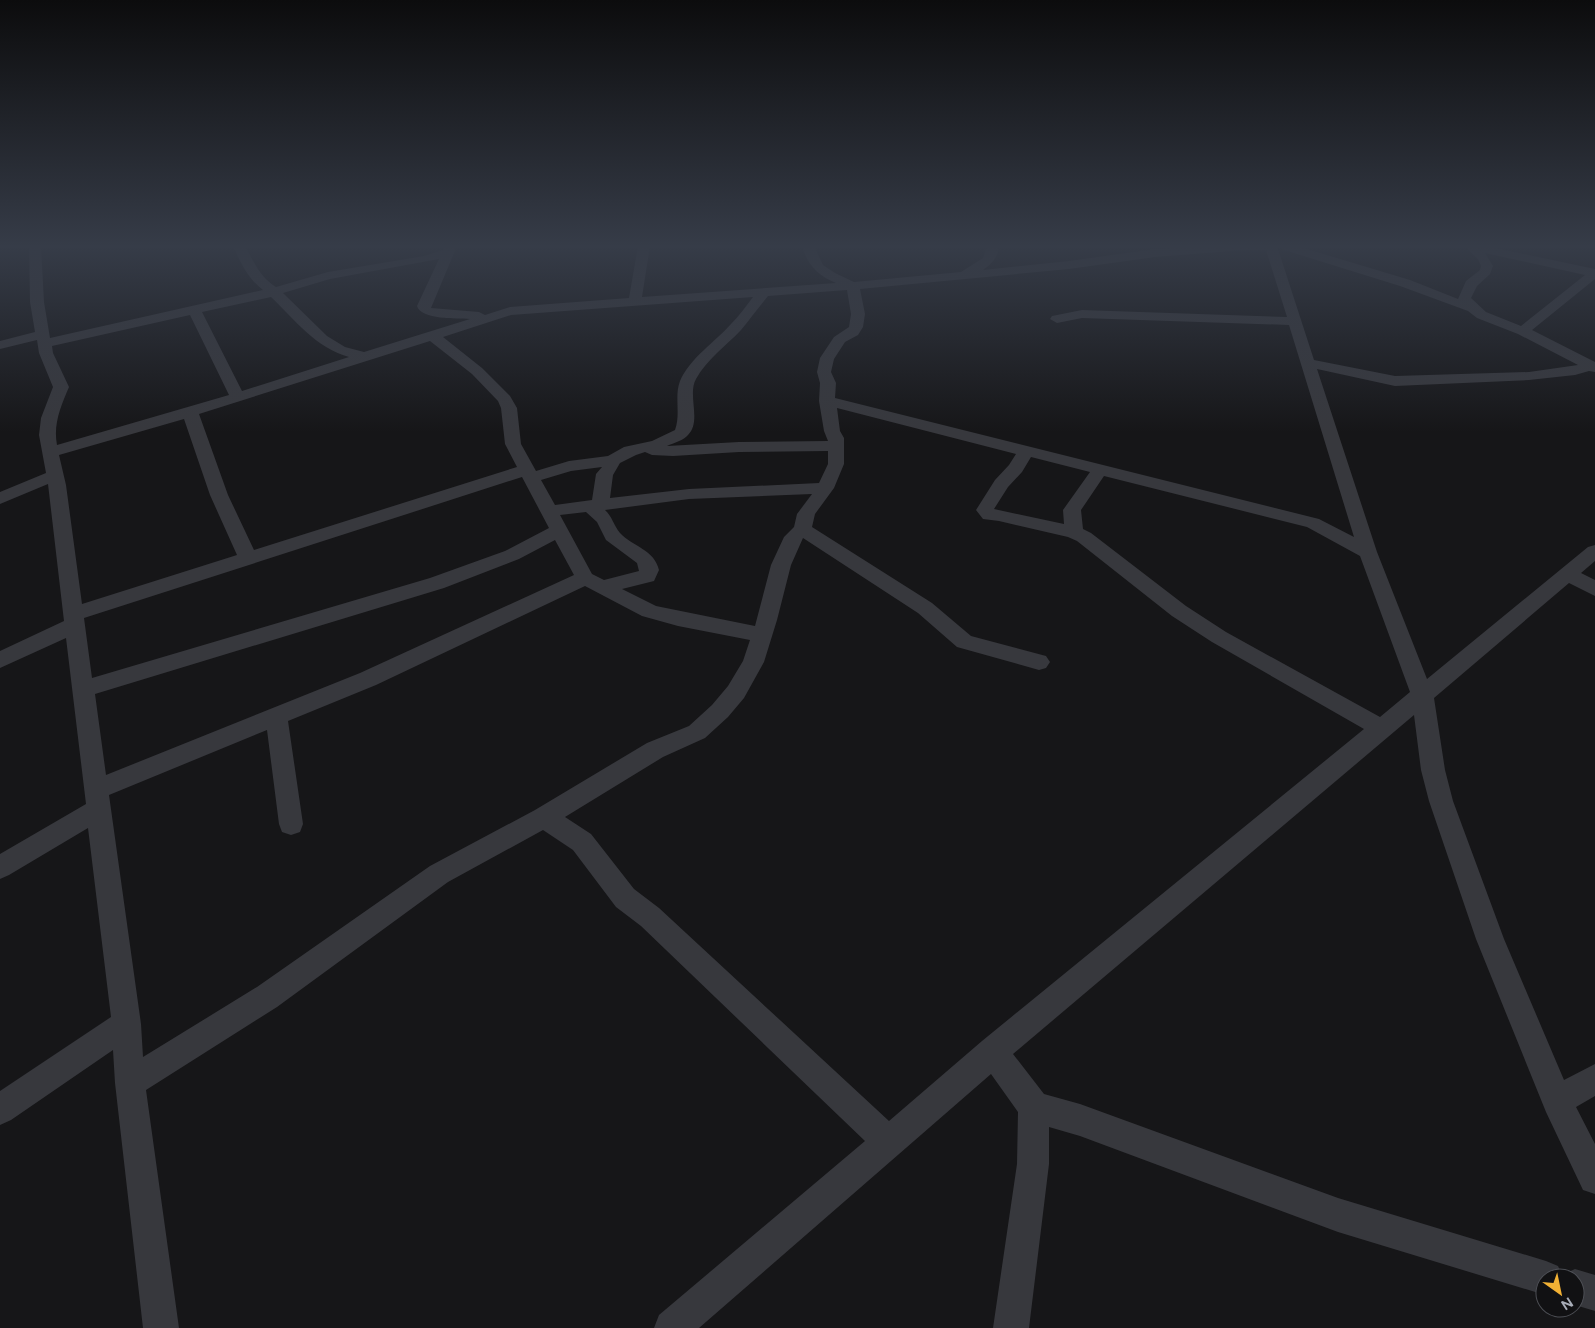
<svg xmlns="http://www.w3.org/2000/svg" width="1595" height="1328" font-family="Figtree,sans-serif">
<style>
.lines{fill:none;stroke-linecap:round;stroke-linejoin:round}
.minor{fill:#37383d;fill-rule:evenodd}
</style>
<rect width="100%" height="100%" fill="#161618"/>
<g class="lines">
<path class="minor" d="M29,246H41L44,302L50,338L263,290C249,280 240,262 233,246H245C254,262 260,277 276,287L328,272L424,256L443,250L445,246H457L431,308L479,312L485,315L510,307L629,298L638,246H650L642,297L836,283C818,276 807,264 802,246H814L823,265L835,273L854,282L961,272L983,258L987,246H999C998,257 992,264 983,270L1069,261L1155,249L1202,246H1277L1314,360L1395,376L1529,372L1578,365L1518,334L1477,318L1468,311L1400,286L1281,249L1279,246H1297L1410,280L1458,299L1466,281L1480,270L1481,266L1478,259L1464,246H1486L1595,269V279L1532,330L1595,362V372L1589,371L1575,375L1529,380L1395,386L1317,369L1377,552L1427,679L1588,547L1595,545V561L1581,573L1595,580V596L1569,583L1434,698L1445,770L1453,801L1504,939L1564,1080L1595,1064V1096L1576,1107L1595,1144V1194L1583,1190L1546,1112L1476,939L1429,801L1421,770L1414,715L1013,1054L1044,1094L1080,1104L1338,1198L1546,1261L1558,1266L1562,1275L1575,1269L1595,1275V1311L1575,1305V1278H1545V1295L1338,1232L1080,1136L1049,1127V1164L1029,1328H993L1017,1164L1018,1112L991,1074L699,1328H654L659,1315L865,1141L641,926L616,907L573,850L543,830L448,882L277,1007L146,1090L179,1328H143L115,1083L113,1050L11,1120L0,1125V1091L111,1017L88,828L9,875L0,879V854L86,804L66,638L0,668V651L64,621L48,484L0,504V492L46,473L39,435L41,418L53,387L39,353L37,340L0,349V341L35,332L30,302ZM1245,250H1266L1287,317L1082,310L1052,316L1050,319L1057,323L1082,318L1289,325L1354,537L1319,519L835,398L836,383L831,372L834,359L845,342L858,335L863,327L865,314L860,289L1069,269L1155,257ZM1485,253L1585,275L1521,326L1486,312L1471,298L1477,286L1490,274L1493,266ZM439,259L417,306C421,320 457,318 470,319L364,352L345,347L327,336L283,293L330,279ZM847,290L851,314L849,327L834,337L820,358L817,372L820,383L819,401L824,431L828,441L739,442L667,446C674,443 684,440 688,435C702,421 687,395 696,379C707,359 726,346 741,330C750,319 759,307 768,296ZM271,297C295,320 316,348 349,357L242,391L202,312ZM753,297C746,306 739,316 731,324C715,342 690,358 680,381C674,396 681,414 675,430L652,441L624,447L608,456L569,461L536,471L521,444L517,408L510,396L482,368L443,337L511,315ZM190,315L229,395L57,445C53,424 61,406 69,387L53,353L52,346ZM430,341L472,374L498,401L501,408L505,444L517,467L254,550L228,495L199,414ZM837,408L1016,454L1009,465L995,480L976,510L983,519L999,521L1068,537L1077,541L1172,616L1212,642L1364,729L982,1041L889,1121L659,908L634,889L591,834L565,817L663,757L705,738L728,717L744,698L764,662L777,620L791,565L803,538L918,613L957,647L1039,670L1046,668L1050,662L1046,656L971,636L932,603L812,527L815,514L834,488L844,464V438L840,431ZM184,419L210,495L237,555L82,604L66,485L59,455ZM828,451V464L819,483L689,489L610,498L613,475L620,463L636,455L645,452L652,455L673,456L739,452ZM1031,457L1090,472L1063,510L1064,524L994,509L1008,487L1022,472ZM602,467L596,474L592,500L555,505L541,480L571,471ZM1104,476L1307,527L1360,556L1410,692L1380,717L1226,632L1186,606L1091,533L1083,529L1081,510ZM522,477L549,528L505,551L430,578L92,678L84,618ZM812,494L797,514L794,527L784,537L771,565L755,626L656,606L622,589L654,581L659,570C654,549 633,547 620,533C614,526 612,516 605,510L689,499ZM586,512L597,522L606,540L637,563L639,571L604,580L592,574L560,515ZM555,540L574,575L360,673L106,775L95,694L444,588L519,559ZM585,586L642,616L678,626L750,640L743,661L728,686L712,705L689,726L647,743L535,810L430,866L257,987L143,1057L141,1024L109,795L267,730L279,824L282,832L291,835L300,832L303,824L288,721L376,685Z"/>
</g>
<linearGradient id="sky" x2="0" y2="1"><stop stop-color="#0c0c0d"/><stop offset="0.57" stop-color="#363c48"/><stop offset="1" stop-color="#363c48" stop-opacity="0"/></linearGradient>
<rect width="1595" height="432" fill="url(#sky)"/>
<g transform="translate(1560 1293) rotate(147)"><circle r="24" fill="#111113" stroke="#4d4f55"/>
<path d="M0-4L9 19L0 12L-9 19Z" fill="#f2b134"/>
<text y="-8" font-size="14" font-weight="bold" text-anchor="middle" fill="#a8adb8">N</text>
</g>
</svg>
